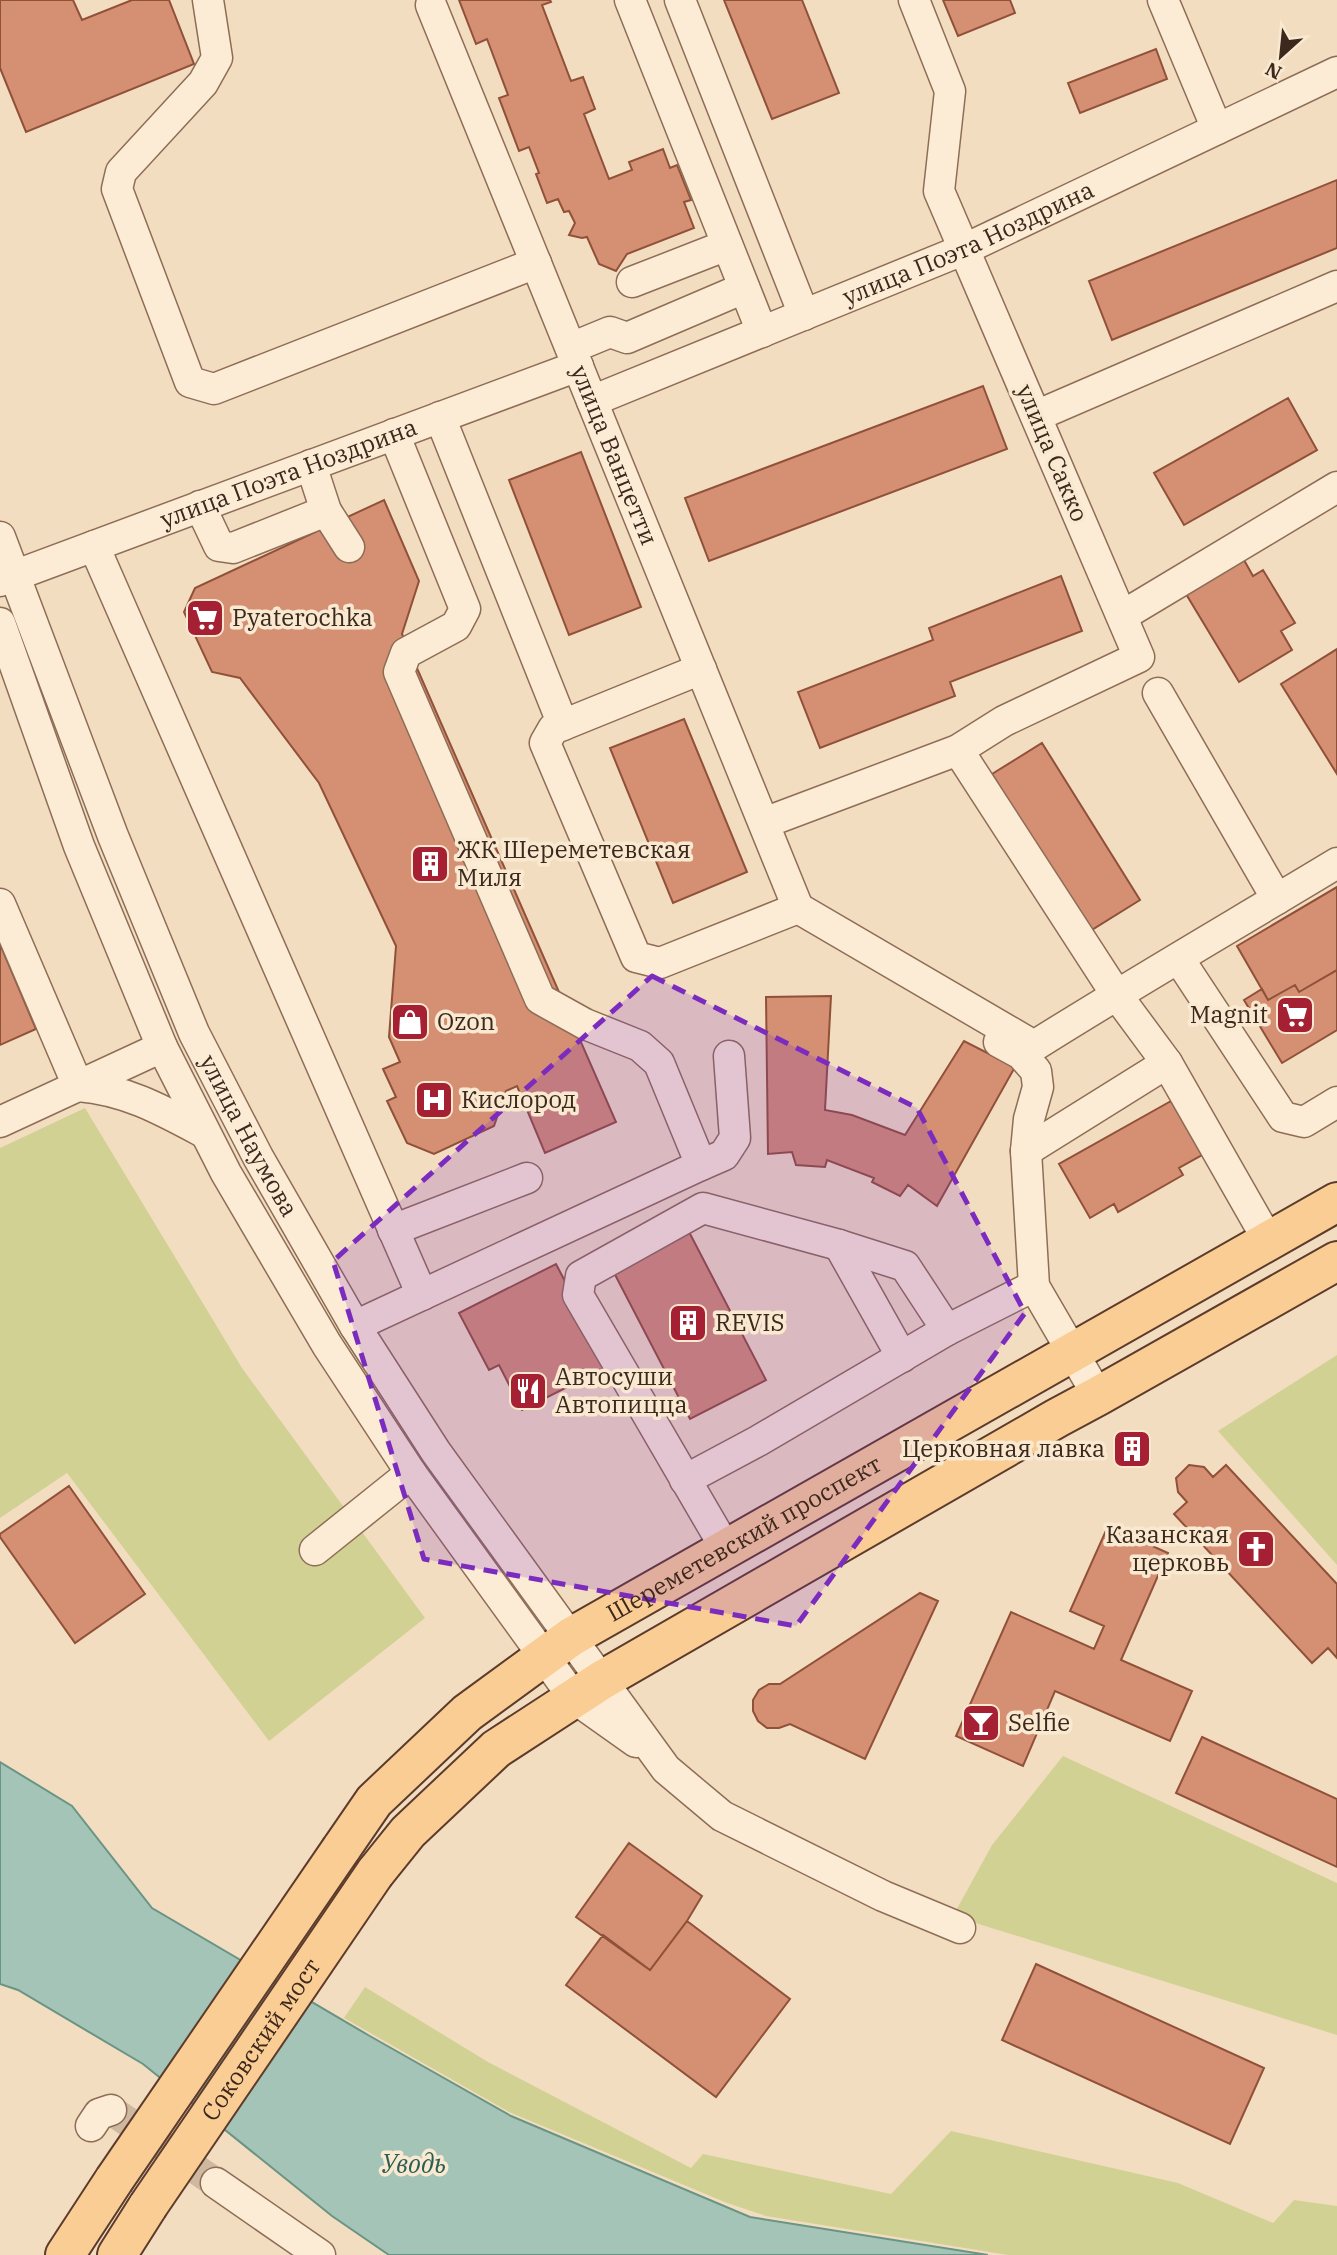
<svg xmlns="http://www.w3.org/2000/svg" width="1337" height="2255" font-family="'IBM Plex Serif',serif">
<style>
.green{fill:#d2d194}
.water{fill:#a4c4b7;stroke:#6a9484;stroke-width:2}
.building{fill:#d58f73;stroke:#905139;stroke-width:2}
.lines{fill:none;stroke-linecap:round;stroke-linejoin:round}
.minor-tunnel{stroke:#ceb9a0;stroke-width:30;stroke-dasharray:30 15;stroke-linecap:butt}
.minor-casing{stroke:#8e6d56;stroke-width:33}
.major-casing{stroke:#5c3b2b;stroke-width:42}
.minor{stroke:#fcecd5;stroke-width:30}
.major{stroke:#facd95;stroke-width:38}
.major-bridge-casing{stroke:#5c3b2b;stroke-width:42;stroke-linecap:butt}
.major-bridge{stroke:#facd95;stroke-width:38}
.marked{fill:#7b2cbf;fill-opacity:0.2;stroke:#7b2cbf;stroke-width:5;stroke-dasharray:14 9;stroke-linejoin:round}
.labels{text-anchor:middle;stroke-width:7;stroke-linejoin:round;paint-order:stroke}
.street-label{font-size:24px;fill:#3c281c;stroke:#f9e9d1}
.poi-label{font-size:24px;fill:#3c281c;stroke:#f9e9d1;text-anchor:start}
.water-label{font-size:26px;font-style:italic;fill:#2a5e54;stroke:#f9e9d1}
</style>
<rect width="100%" height="100%" fill="#f3ddc1"/>
<path class="green" d="M85,1108L242,1368L425,1618L269,1741L67,1473L0,1518V1148Z
M1337,1355V1565L1218,1431Z
M1063,1756L1337,1883V2035L953,1916L992,1845Z
M365,1987L488,2062L691,2168L703,2154L891,2194L951,2131L1178,2183L1273,2223L1294,2200L1337,2206V2255H1008L766,2216L727,2203L509,2112L344,2018Z"/>
<path class="water" d="M0,1762L72,1806L152,1908L368,2035L511,2116L750,2217L988,2255H389L332,2216L143,2064L18,1990L0,1984Z"/>
<path class="building" d="M0,0H73L82,20L132,0H169L194,64L26,132L0,68Z
M459,0H550L551,2L542,5L571,81L583,77L595,109L584,114L609,179L632,170L629,162L663,149L670,168L677,165L691,200L684,202L694,228L627,254L616,271L599,264L587,237L582,238L569,235L575,223L569,211L564,212L558,199L547,203L536,174L539,173L529,147L519,151L499,98L508,95L487,39L476,44Z
M724,0H802L839,93L772,119Z
M943,0H1010L1015,13L958,36Z
M1156,49L1167,79L1080,113L1068,83Z
M1337,180V248L1112,340L1089,281Z
M983,386L1007,449L709,561L685,498Z
M1288,398L1317,450L1184,525L1154,473Z
M581,452L641,607L569,635L509,480Z
M384,500L419,581L402,634L616,1122L545,1153L517,1086L506,1091L494,1126L434,1154L407,1143L387,1101L396,1097L383,1069L400,1062L389,1037L396,946L319,783L240,678L212,672L184,612L195,588Z
M1244,560L1253,576L1263,570L1295,623L1281,631L1292,650L1239,682L1186,594Z
M1061,576L1082,631L950,682L955,696L820,748L798,692L933,640L929,628Z
M1337,649V774L1281,684Z
M684,719L747,872L673,903L610,748Z
M1042,743L1140,900L1090,931L992,774Z
M1337,887V970L1299,992L1295,985L1268,1000L1237,946Z
M0,944L36,1029L0,1045Z
M1337,970V1030L1282,1063L1244,1000L1262,989L1268,1000L1295,985L1299,992Z
M831,996L825,1110L852,1115L905,1135L964,1041L1015,1067L937,1206L908,1185L900,1196L872,1182L874,1178L827,1160L825,1167L796,1165L792,1152L768,1154L766,997Z
M1171,1101L1202,1155L1179,1168L1183,1175L1118,1212L1114,1204L1090,1218L1059,1164Z
M687,1228L766,1380L690,1419L611,1267Z
M556,1264L609,1366L522,1410L499,1365L489,1370L459,1313Z
M1135,1439L1142,1450L1129,1459L1121,1448Z
M1189,1465L1204,1467L1213,1477L1226,1465L1337,1584V1658L1328,1648L1312,1663L1174,1514L1187,1502L1178,1492L1176,1478Z
M69,1486L145,1594L75,1643L0,1537V1534Z
M1108,1526L1168,1553L1121,1660L1192,1691L1170,1741L1055,1691L1023,1766L956,1736L1011,1612L1094,1649L1104,1626L1070,1611Z
M920,1593L938,1601L865,1759L790,1724L779,1728H767L758,1721L753,1711V1700L759,1690L769,1684H780Z
M1202,1737L1337,1799V1867L1176,1793Z
M629,1843L702,1896L687,1921L650,1970L576,1917Z
M687,1921L790,1999L716,2097L566,1985L603,1935L650,1970Z
M1036,1964L1264,2068L1230,2144L1002,2040Z"/>
<g class="lines">
<path class="minor-tunnel" d="M111,2110L216,2183"/>
<defs>
<g id="minor">
<path d="M208,0L217,58L203,83L121,172L117,189L190,382L214,389L536,263"/>
<path d="M630,0L762,332"/>
<path d="M680,0L804,315"/>
<path d="M1163,0L1217,129"/>
<path id="s1" d="M431,5L798,908"/>
<path d="M632,282L727,245"/>
<path d="M571,348L610,332L627,338L744,288"/>
<path id="s2" d="M592,401L965,249L1337,72"/>
<path d="M1036,416L1337,286"/>
<path d="M440,417L563,725"/>
<path d="M311,465L326,511L349,547"/>
<path d="M200,506L219,546L233,548L326,511"/>
<path id="s3" d="M0,537L113,836L194,1033L258,1157L355,1326L436,1452L666,1769L722,1816L883,1896L960,1928"/>
<path d="M94,546L422,1295"/>
<path id="s4" d="M0,581L578,366"/>
<path d="M1122,616L1337,487"/>
<path d="M0,623L79,846L162,1047L226,1173L327,1345L411,1473L574,1698L636,1742"/>
<path d="M701,669L553,729L545,743L636,957L660,963L798,908"/>
<path d="M1158,693L1277,899"/>
<path d="M958,750L1116,994L1167,1063L1026,1151"/>
<path d="M764,823L958,750L1004,721L1139,657L939,191L950,91L914,0"/>
<path d="M0,904L78,1086"/>
<path d="M798,908L1034,1046C1134,983 1236,924 1337,863"/>
<path d="M1179,959L1283,1117L1304,1122L1337,1102"/>
<path d="M999,1042L1021,1054L1036,1071L1038,1087L1029,1119L1026,1151L1034,1286L1098,1396"/>
<path d="M1167,1063L1268,1240"/>
<path d="M78,1086C127,1090 162,1110 205,1133"/>
<path d="M0,1122L162,1047"/>
<path d="M701,1165L724,1155L735,1138L729,1056"/>
<path d="M393,1230L527,1178"/>
<path d="M839,1245L902,1357"/>
<path d="M355,1326L701,1165L659,1063L640,1046L585,1024L540,999L399,672L406,653L456,626L465,609L394,434"/>
<path d="M685,1480L758,1441L947,1330"/>
<path d="M726,1549L578,1295L581,1276L703,1208L839,1245L905,1266L947,1330L1034,1286"/>
<path d="M315,1550L411,1473"/>
<path d="M91,2126L99,2114L111,2110"/>
<path d="M216,2183L320,2255"/>
</g>
<g id="major">
<path id="s5" d="M341,1849L374,1801L467,1713L571,1637L1337,1202"/>
<path d="M375,1873L408,1832L496,1749L602,1680L1057,1418L1098,1396L1337,1261"/>
<path d="M65,2255L114,2180"/>
<path d="M117,2255L148,2206"/>
</g>
</defs>
<use href="#minor" class="minor-casing"/>
<use href="#major" class="major-casing"/>
<use href="#minor" class="minor"/>
<use href="#major" class="major"/>
<defs>
<g id="major-bridge">
<path d="M114,2180L341,1849"/>
<path id="s6" d="M148,2206L375,1873"/>
</g>
</defs>
<use href="#major-bridge" class="major-bridge-casing"/>
<use href="#major-bridge" class="major-bridge"/>
</g>
<path class="marked" d="M652,976L917,1108L1025,1313L796,1626L424,1559L333,1261Z"/>
<defs>
<symbol id="supermarket-square" viewBox="-11 -11 22 22"><rect x="-9" y="-9" width="18" height="18" rx="4" fill="#a42032" stroke="#f9e9d1"/><path d="M-6-5.5h2.5l.6 2H6L4.5 2H-2.5L-4.4-4H-6ZM-1.5 3.2a1.3 1.3 0 1 0 .1 0ZM3 3.2a1.3 1.3 0 1 0 .1 0Z" fill="#fff"/></symbol>
<symbol id="building-square" viewBox="-11 -11 22 22"><rect x="-9" y="-9" width="18" height="18" rx="4" fill="#a42032" stroke="#f9e9d1"/><path d="M-4-6H4V6H1V3H-1V6H-4ZM-2.5-4.3h1.7v1.8h-1.7ZM.8-4.3h1.7v1.8H.8ZM-2.5-1h1.7V.8h-1.7ZM.8-1h1.7V.8H.8Z" fill="#fff"/></symbol>
<symbol id="shop-square" viewBox="-11 -11 22 22"><rect x="-9" y="-9" width="18" height="18" rx="4" fill="#a42032" stroke="#f9e9d1"/><path d="M-5-2.5h2.3a2.7 3.5 0 0 1 5.4 0H5L5.5 6h-11ZM-1.5-2.5h3a1.5 2.3 0 0 0-3 0Z" fill="#fff"/></symbol>
<symbol id="hospital-square" viewBox="-11 -11 22 22"><rect x="-9" y="-9" width="18" height="18" rx="4" fill="#a42032" stroke="#f9e9d1"/><path d="M-5-5h3v3.5h4V-5h3V5h-3V1.5h-4V5h-3Z" fill="#fff"/></symbol>
<symbol id="restaurant-square" viewBox="-11 -11 22 22"><rect x="-9" y="-9" width="18" height="18" rx="4" fill="#a42032" stroke="#f9e9d1"/><path d="M-5-6h1v4h1v-4h1v4h1v-4h1v5L-1.5 .5V6h-2V.5L-5-1ZM5-6V6H3V1.5H1.5Q1.5-4 5-6Z" fill="#fff"/></symbol>
<symbol id="church-square" viewBox="-11 -11 22 22"><rect x="-9" y="-9" width="18" height="18" rx="4" fill="#a42032" stroke="#f9e9d1"/><path d="M-1.2-6h2.4v3.5h3.3v2.4h-3.3V6h-2.4V-.1h-3.3v-2.4h3.3Z" fill="#fff"/></symbol>
<symbol id="bar-square" viewBox="-11 -11 22 22"><rect x="-9" y="-9" width="18" height="18" rx="4" fill="#a42032" stroke="#f9e9d1"/><path d="M-6-5H6L.8 .8V4.5H3.5V6h-7V4.5H-.8V.8Z" fill="#fff"/></symbol>
</defs>
<g fill-rule="evenodd">
<use href="#supermarket-square" x="183" y="596" width="44" height="44"/>
<use href="#building-square" x="408" y="842" width="44" height="44"/>
<use href="#supermarket-square" x="1273" y="993" width="44" height="44"/>
<use href="#shop-square" x="388" y="1000" width="44" height="44"/>
<use href="#hospital-square" x="412" y="1078" width="44" height="44"/>
<use href="#building-square" x="666" y="1301" width="44" height="44"/>
<use href="#restaurant-square" x="506" y="1369" width="44" height="44"/>
<use href="#building-square" x="1110" y="1427" width="44" height="44"/>
<use href="#church-square" x="1234" y="1527" width="44" height="44"/>
<use href="#bar-square" x="959" y="1701" width="44" height="44"/>
</g>
<g class="labels">
<g class="street-label">
<text dy="8" stroke="none"><textPath href="#s2" startOffset="408">улица Поэта Ноздрина</textPath></text>
<text transform="translate(1052 453) rotate(67)" y="8">улица Сакко</text>
<text dy="8" stroke="none"><textPath href="#s1" startOffset="486">улица Ванцетти</textPath></text>
<text dy="8" stroke="none"><textPath href="#s4" startOffset="308">улица Поэта Ноздрина</textPath></text>
<text dy="8" stroke="none"><textPath href="#s3" startOffset="649">улица Наумова</textPath></text>
<text dy="8" stroke="none"><textPath href="#s5" startOffset="514">Шереметевский проспект</textPath></text>
<text dy="8" stroke="none"><textPath href="#s6" startOffset="201">Соковский мост</textPath></text>
</g>
<g class="poi-label">
<text x="232" y="626">Pyaterochka</text>
<text x="457" y="858">ЖК Шереметевская<tspan x="457" dy="28">Миля</tspan></text>
<text x="1268" y="1023" text-anchor="end">Magnit</text>
<text x="437" y="1030">Ozon</text>
<text x="461" y="1108">Кислород</text>
<text x="715" y="1331">REVIS</text>
<text x="555" y="1385">Автосуши<tspan x="555" dy="28">Автопицца</tspan></text>
<text x="1105" y="1457" text-anchor="end">Церковная лавка</text>
<text x="1229" y="1543" text-anchor="end">Казанская<tspan x="1229" dy="28">церковь</tspan></text>
<text x="1008" y="1731">Selfie</text>
</g>
<g class="water-label">
<text x="414" y="2173">Уводь</text>
</g>
</g>
<g transform="translate(1281 56) rotate(207)" stroke="#f9e9d1" stroke-width="5" paint-order="stroke">
<path d="M0-5L12 26L0 18L-12 26Z" fill="#3c281c"/>
<text y="-10" font-size="19" font-weight="bold" text-anchor="middle" fill="#3c281c">N</text>
</g>
</svg>
